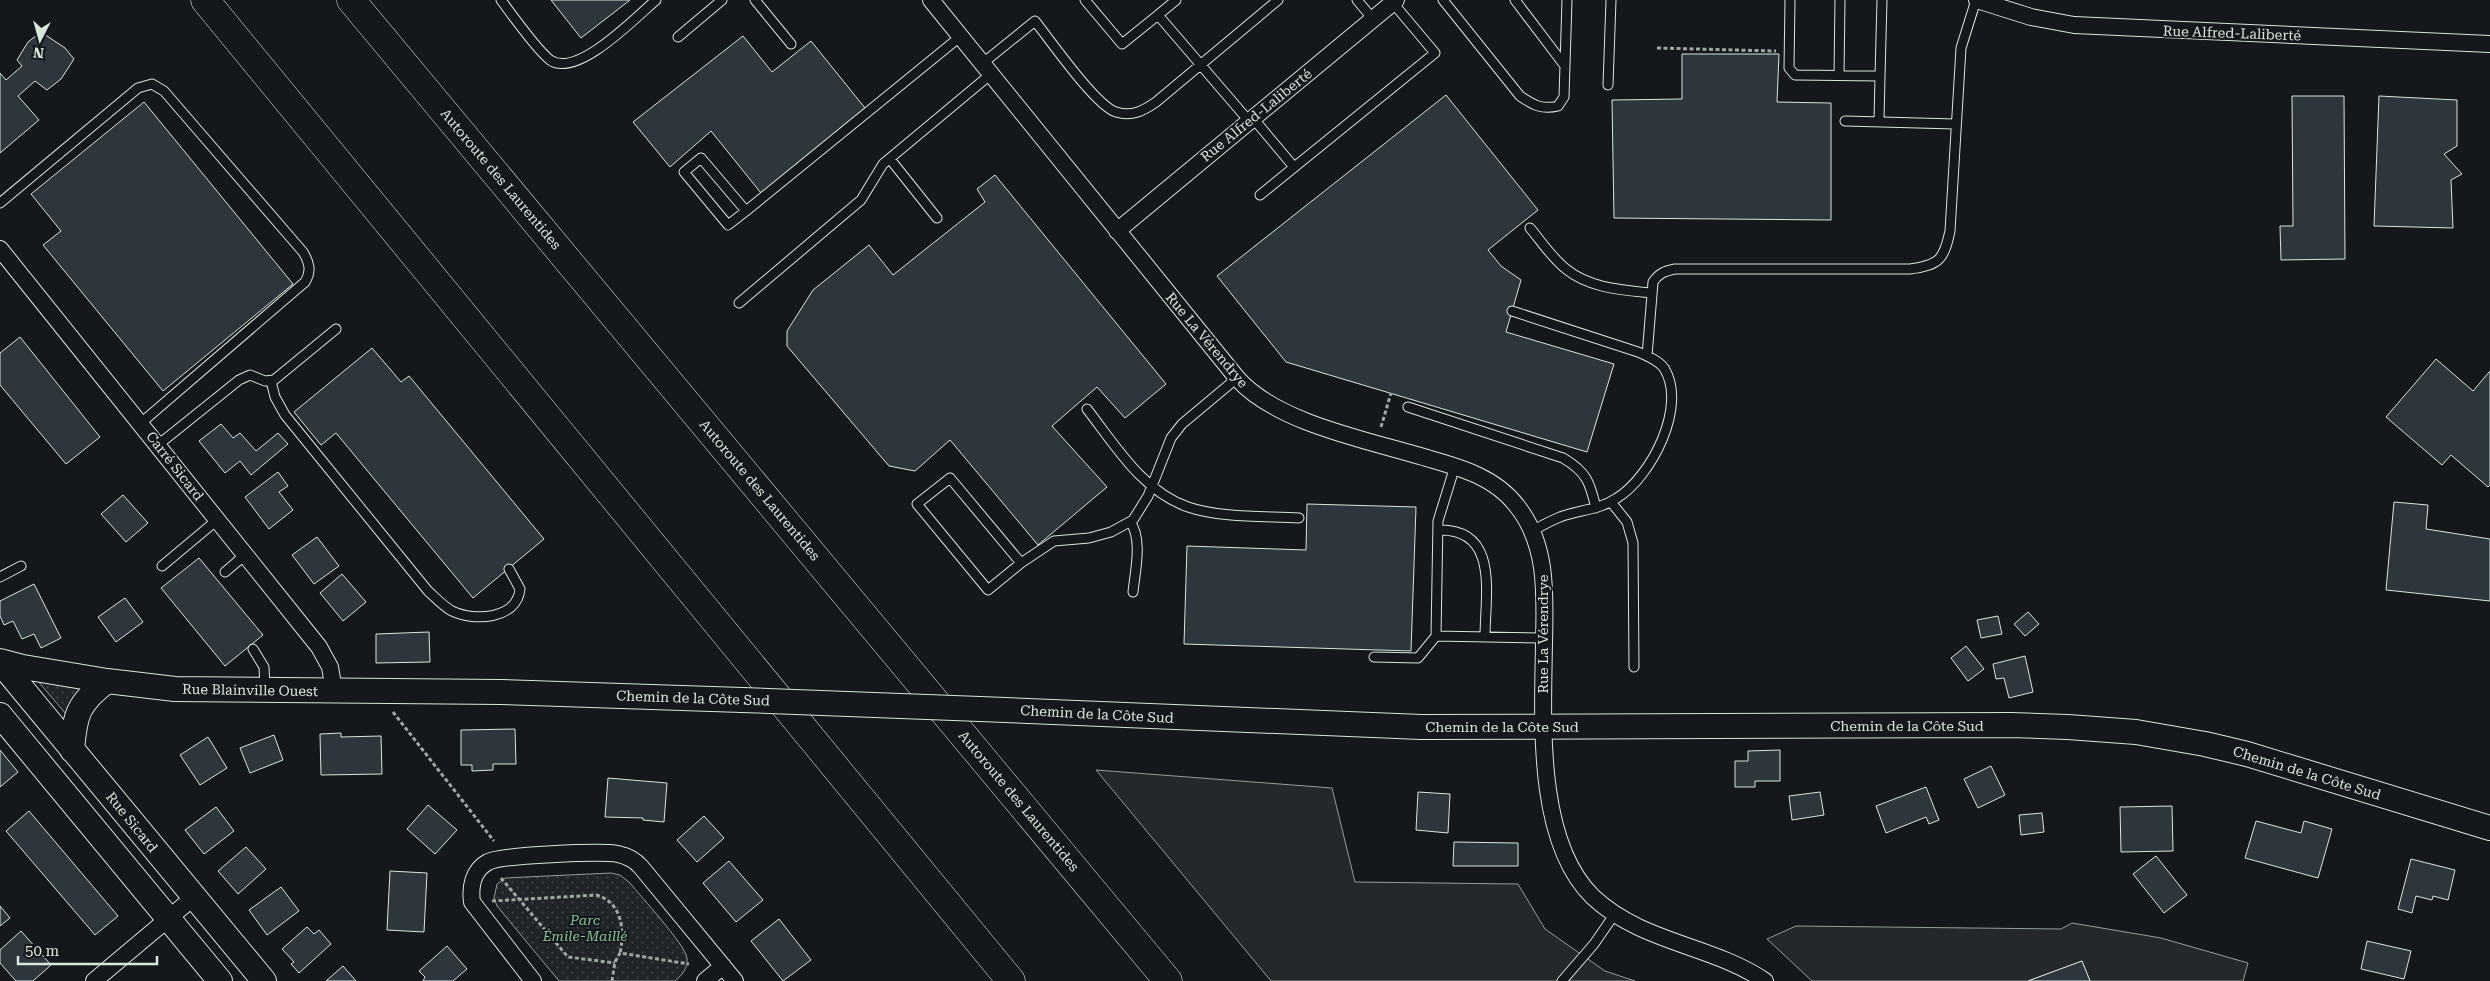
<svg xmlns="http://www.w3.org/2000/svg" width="2490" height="981" font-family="'Roboto Serif',serif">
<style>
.green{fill:url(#green-dots);stroke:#939e99}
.parking{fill:#24282b;stroke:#939e99}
.building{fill:#2c363c;stroke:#d8e6dc}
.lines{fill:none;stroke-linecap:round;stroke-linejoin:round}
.lane-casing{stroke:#d8e6dc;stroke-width:11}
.street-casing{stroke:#d8e6dc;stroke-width:18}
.secondary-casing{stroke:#d8e6dc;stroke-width:26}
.highway-casing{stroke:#d8e6dc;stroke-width:29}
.path{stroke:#9da8a2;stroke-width:3;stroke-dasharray:4 2.5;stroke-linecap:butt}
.lane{stroke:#14181c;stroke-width:9}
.street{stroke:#14181c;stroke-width:16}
.secondary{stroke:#14181c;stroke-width:24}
.highway{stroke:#14181c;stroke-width:28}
.secondary-bridge-casing{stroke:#d8e6dc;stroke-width:26;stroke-linecap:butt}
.secondary-bridge{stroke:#14181c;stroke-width:24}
.labels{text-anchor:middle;stroke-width:4;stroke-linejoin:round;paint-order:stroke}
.street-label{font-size:14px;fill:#d8e6dc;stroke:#14181c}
.park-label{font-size:14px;font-style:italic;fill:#8ac095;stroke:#14181c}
</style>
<defs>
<pattern id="green-dots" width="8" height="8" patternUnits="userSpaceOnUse" patternTransform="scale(1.25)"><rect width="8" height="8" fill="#202428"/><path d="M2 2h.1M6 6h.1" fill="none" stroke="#404447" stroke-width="1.8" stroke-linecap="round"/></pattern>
</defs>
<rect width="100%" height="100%" fill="#14181c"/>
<path class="green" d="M37,680L79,687L80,692L66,714Z
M611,873L620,875L630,883C641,897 685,944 687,958C688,969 682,975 675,981H559L497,906L494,898L497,884L505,878Z"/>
<path class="parking" d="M1096,770L1332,788L1355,882L1518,884L1545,929L1605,971L1635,981H1271Z
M2072,923L2161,938L2248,963L2243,981H2090L2082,961L2028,981H1812L1767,939L1796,926L2061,929Z"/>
<path class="building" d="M551,0H630L581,38Z
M41,32L65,48L74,59L61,79L47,90L35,81L18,96L39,120L0,153V73L6,80L22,66L17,60L28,42Z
M743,36L772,72L811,41L865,108L761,193L711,131L670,167L633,122Z
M1682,54H1779L1777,102L1831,103V220L1614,218L1612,100L1682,99Z
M1446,95L1538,210L1488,250L1501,266L1521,280L1506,332L1614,364L1587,452L1286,362L1217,276Z
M2292,96H2344L2345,259L2281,260L2280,226H2293Z
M2379,96L2457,100V146L2444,154L2462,174L2451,180L2453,228L2374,226Z
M144,102L293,284L163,391L43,245L61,231L31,194Z
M995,175L1166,384L1125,418L1097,387L1052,426L1107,487L1038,545L950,440L915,471L889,466L787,346V331L813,290L869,245L893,275L985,202L977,189Z
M20,337L100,437L66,464L0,385V353Z
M372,348L401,382L409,376L544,539L473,598L336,433L321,445L294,412Z
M2436,359L2473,391L2490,371V485L2488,487L2451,455L2442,465L2386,417Z
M221,424L233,438L240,433L256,451L278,433L288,444L251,475L240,461L225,473L199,441Z
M278,472L288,486L279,492L293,510L269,529L245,497Z
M123,495L148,523L126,542L101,514Z
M2394,502L2428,505L2426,529L2490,539V601L2386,590Z
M1307,504L1416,507L1411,651L1184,644L1187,546L1306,550Z
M317,537L339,566L314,584L292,555Z
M199,558L263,635L225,666L161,588Z
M342,574L366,602L343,621L320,593Z
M34,584L61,638L41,648L34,634L22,639L13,621L4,625L0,616V601Z
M125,598L143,622L116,642L98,617Z
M2028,612L2039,624L2025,636L2014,624Z
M1998,616L2002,634L1981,638L1977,620Z
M429,632L430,662L376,663V634Z
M1966,646L1984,669L1968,681L1951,658Z
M2025,656L2033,692L2009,698L2004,678L1996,679L1993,664Z
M515,729L516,764H493V770L472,771V765H461V730Z
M341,733V737L381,736L382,774L321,775L320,734Z
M274,735L283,760L250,773L240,748Z
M208,737L227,768L200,785L180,755Z
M0,750L18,772L0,787Z
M1780,750V781H1755V787H1735V761H1748V751Z
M1991,766L2005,795L1978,808L1964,779Z
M608,778L667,783L664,822L643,820V818L605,817Z
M1926,787L1939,820L1929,824L1926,817L1886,833L1876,806Z
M1418,792L1450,794L1448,833L1416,830Z
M1820,792L1824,815L1792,820L1789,796Z
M428,805L457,830L435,854L407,829Z
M2172,806L2173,851L2121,852L2120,807Z
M216,807L234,831L204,854L185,830Z
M29,811L118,916L95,935L6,831Z
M2042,813L2044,832L2021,835L2019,815Z
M704,816L724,838L697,862L677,840Z
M2256,821L2301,833L2304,821L2332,829L2318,878L2245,858Z
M1454,842L1518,843V866H1453Z
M246,847L266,869L238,894L218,871Z
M2156,856L2187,895L2164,913L2133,874Z
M2411,859L2455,870L2448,900L2433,896L2432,900L2416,896L2412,913L2398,909Z
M729,861L763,900L736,922L703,883Z
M390,871L427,873L424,932L387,930Z
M281,887L299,911L267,935L249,910Z
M0,906L10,918L0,926Z
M779,919L811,960L783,981L751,941Z
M307,927L314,934L319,930L331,944L299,973L291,964L294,962L282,949Z
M21,931L51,965L33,981H16L0,963V950Z
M2367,941L2411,951L2404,979L2361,969Z
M447,946L467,969L453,981H423L425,977L419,971Z
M2082,961L2090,981H2028Z
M343,966L356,981H326Z"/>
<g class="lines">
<defs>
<path id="lane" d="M501,0C512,15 537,50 550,60C577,79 636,17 656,0
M755,0L791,44
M1085,0L1122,44L1158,15
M1176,0L1158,15L1248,120
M1357,0L1373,19
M1443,0L1520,96C1533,105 1542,110 1558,106L1564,97L1567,0
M1515,0L1565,66
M1790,0L1789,68L1795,75L1880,76L1882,0
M678,37L722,0
M983,63L1035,21C1050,40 1096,106 1116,112C1132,117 1143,111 1156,102L1278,0
M1839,75L1840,0
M1608,85L1611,0
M1252,117L1294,167
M1845,121L1955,124
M1879,121L1880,76
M890,159L937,218
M1260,195L1435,53L1393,3
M0,203L138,88L152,84L164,91L303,252C309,262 312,271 305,282L141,423
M746,211L701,158L684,172L728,225L746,211L961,36
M1530,228C1541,241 1552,258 1566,269C1589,288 1622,290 1651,293
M739,303L861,200L883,164L991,74
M1512,311L1638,352C1647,356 1658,360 1664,368C1688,406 1651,477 1617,498C1599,510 1579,510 1560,517C1550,521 1541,526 1532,531
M1647,356L1653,282C1659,273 1665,271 1675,269H1910C1940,265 1944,259 1950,231L1961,48L1976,0
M271,381L275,397L285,415L428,591C436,598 443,606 452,611C475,622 517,619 520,589L509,569
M1408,407L1563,458C1587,472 1590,483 1596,508
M1087,409C1115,445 1143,492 1188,507C1220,518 1265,516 1299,518
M158,445L239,380L250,375L265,381L274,380L336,329
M1455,466L1438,521L1436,636L1544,638
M1611,502L1627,522L1633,543L1634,667
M1130,522C1143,538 1135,572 1133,592
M1438,530C1500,528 1485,595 1485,637
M1021,563L950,478L917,504L988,590L1021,563L1054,541L1089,538L1111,532L1133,520L1148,496L1171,438L1182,424L1237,378
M162,566L217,520
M225,572L245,555
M0,577L21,566
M253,649L264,667L265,688
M1374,657L1418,658L1436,636
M1562,981L1594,944L1614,915"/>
<path id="street" d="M931,0L1237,378C1277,424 1372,441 1430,459C1462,468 1496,478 1517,506C1548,545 1545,595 1544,642C1543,718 1535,841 1593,897C1642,943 1712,945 1765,981
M1977,0L2031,17L2074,25L2490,44
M1117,231L1396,0
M0,249L319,647L330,667L334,691
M94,981L194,897
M533,981L472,902C470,887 473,870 488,862C500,855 602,851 618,854C627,856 635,860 641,867L735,981
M705,981L723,966"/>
<path id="secondary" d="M0,661L23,667L107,681L175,689L501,692L742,700
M0,662L264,981
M980,709L1421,727L2011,725L2068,727L2136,732L2205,744L2247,754L2490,828
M0,715L220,981
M72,750C75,714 78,703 107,681"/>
<path id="highway" d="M205,0L1011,981
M351,0L1168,981"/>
</defs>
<use href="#lane" class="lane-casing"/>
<use href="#street" class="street-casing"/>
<use href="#secondary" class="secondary-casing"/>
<use href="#highway" class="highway-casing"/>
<path class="path" d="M1657,48L1776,51
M1381,427L1391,393
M393,712L494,841
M501,878L568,957L615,963
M492,901L596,895C622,902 625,930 620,953
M612,981L615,962L620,953L689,964"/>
<use href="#lane" class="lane"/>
<use href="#street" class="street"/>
<use href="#secondary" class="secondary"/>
<use href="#highway" class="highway"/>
<defs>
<path id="secondary-bridge" d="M742,700L980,709"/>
</defs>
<use href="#secondary-bridge" class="secondary-bridge-casing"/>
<use href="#secondary-bridge" class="secondary-bridge"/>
</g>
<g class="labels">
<g class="street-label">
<text transform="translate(2232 33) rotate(2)" y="5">Rue Alfred-Laliberté</text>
<text transform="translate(1256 115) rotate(-39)" y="5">Rue Alfred-Laliberté</text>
<text transform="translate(501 179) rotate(50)" y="5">Autoroute des Laurentides</text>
<text transform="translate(1207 340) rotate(50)" y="5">Rue La Vérendrye</text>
<text transform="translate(175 466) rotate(52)" y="5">Carré Sicard</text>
<text transform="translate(760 490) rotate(50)" y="5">Autoroute des Laurentides</text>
<text transform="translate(1543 634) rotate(-90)" y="5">Rue La Vérendrye</text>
<text transform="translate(250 690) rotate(1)" y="5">Rue Blainville Ouest</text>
<text transform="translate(693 698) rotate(2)" y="5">Chemin de la Côte Sud</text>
<text transform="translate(1097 714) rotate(3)" y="5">Chemin de la Côte Sud</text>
<text x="1907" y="731">Chemin de la Côte Sud</text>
<text x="1502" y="732">Chemin de la Côte Sud</text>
<text transform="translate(2307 773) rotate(17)" y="5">Chemin de la Côte Sud</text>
<text transform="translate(1019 801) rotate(50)" y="5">Autoroute des Laurentides</text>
<text transform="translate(132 822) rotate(51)" y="5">Rue Sicard</text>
</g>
<g class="park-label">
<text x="585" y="925">Parc<tspan x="585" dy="16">Émile-Maillé</tspan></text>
</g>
</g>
<g transform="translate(40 40) rotate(186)" stroke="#14181c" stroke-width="4" paint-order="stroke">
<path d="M0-4L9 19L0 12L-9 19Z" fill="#d8e6dc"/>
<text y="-8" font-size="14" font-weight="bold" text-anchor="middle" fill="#d8e6dc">N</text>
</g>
<path d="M18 956v8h139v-8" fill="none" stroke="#d8e6dc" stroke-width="2.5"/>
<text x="25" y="956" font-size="15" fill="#d8e6dc" stroke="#14181c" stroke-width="4" paint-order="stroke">50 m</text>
</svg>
